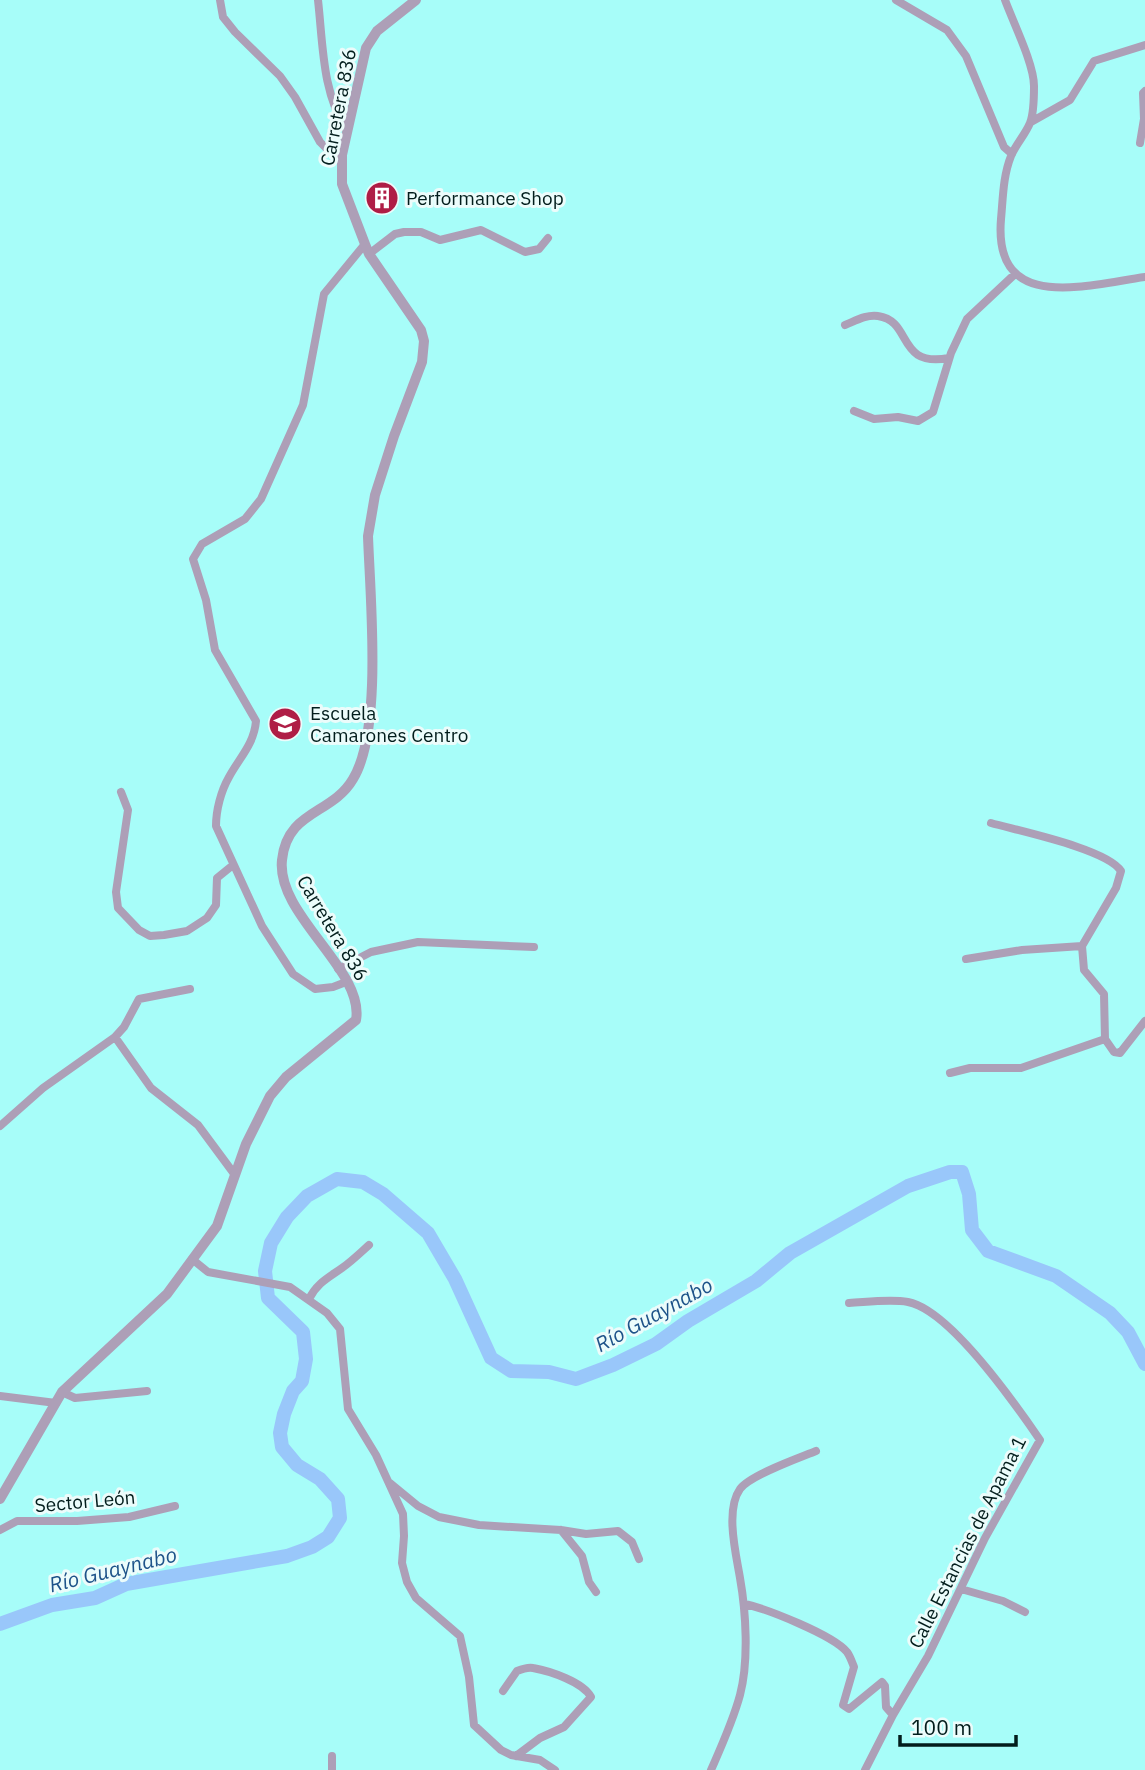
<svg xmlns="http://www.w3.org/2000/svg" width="1145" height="1770" font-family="'IBM Plex Sans',sans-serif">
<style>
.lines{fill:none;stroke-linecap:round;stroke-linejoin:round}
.river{stroke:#99c7fa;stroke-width:14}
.minor{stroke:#ad9fb7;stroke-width:8}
.tertiary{stroke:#ad9fb7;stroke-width:10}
.labels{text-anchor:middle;stroke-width:6;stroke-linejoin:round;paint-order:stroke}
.street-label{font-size:19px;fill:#021d1c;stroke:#ecfcfb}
.poi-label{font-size:19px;fill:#021d1c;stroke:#ecfcfb;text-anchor:start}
.water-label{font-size:21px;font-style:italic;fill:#1d5389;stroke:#ecfcfb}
</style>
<rect width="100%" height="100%" fill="#a7fdf9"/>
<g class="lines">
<path class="river" d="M0,1624L52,1605L95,1598L126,1584L287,1556L312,1547L328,1537L340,1518L338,1499L320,1479L297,1465L282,1447L280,1433L284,1414L293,1391L302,1381L306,1359L303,1332L268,1298L265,1271L271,1243L287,1217L307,1196L337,1179L363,1182L383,1194L428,1233L455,1279L491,1358L511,1371L549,1372L576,1379L613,1365L656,1344L688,1321L756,1281L790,1253L908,1186L950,1172H962L969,1194L972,1230L988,1251L1056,1276L1110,1313L1128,1332L1145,1364"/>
<path class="minor" d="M220,0L223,17L235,32L280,76L295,97L320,142L329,151L342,155
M318,0C323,44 322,93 347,131
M896,0L947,30L966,56L1004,147L1012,154
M1005,0C1013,22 1034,64 1034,86C1034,97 1034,113 1030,123C1025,135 1016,144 1011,156C1003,176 1003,198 1001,219C993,314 1086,285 1145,277
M1031,122L1070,100L1094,61L1145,45
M1140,143L1144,119L1143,93L1145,91
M369,254L395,234L404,232H421L440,240L481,230L525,252L539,249L548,238
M845,325C855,321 867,314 878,316C913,321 896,368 949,358
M854,411L874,419L898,417L918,421L933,412L951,353L967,319L1015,274
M121,792L128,810L116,892L118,908L139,930L150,936L164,935L187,931L207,918L216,905L217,878L233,865
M991,823C1019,831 1107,849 1121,871L1116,888L1082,946L1084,970L1104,994L1105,1039L1114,1052L1120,1053L1145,1021
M966,959L1022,950L1082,946
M338,969L371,952L418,942L534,947
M346,982L333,987L315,989L293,974L262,926L216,826C216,810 221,791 229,777C240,757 254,744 256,721L215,650L206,600L193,559L202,544L245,519L261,499L303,405L324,294L365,244
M115,1037L151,1088L198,1125L235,1175
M950,1073L970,1068H1021L1105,1039
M0,1126L43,1088L115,1037L124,1027L139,999L190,989
M192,1259L208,1272L290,1287L327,1313L340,1329L348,1409L376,1455L403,1514L404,1536L402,1563L407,1582L416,1598L460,1636L469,1677L474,1725L501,1750L511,1755L540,1760L555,1770
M309,1299C317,1283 328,1278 342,1268C352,1261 360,1253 369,1245
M849,1303C868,1302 890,1299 908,1302C950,1310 1016,1405 1040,1440L985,1538L928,1656L893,1715L865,1770
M62,1392L75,1398L147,1391
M0,1396L56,1403
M390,1483L418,1506L439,1517L479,1525L561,1530L586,1534L618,1531L632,1542L639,1559
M0,1530L17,1521H77L129,1517L175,1506
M561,1530L582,1556L589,1582L596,1592
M961,1589L1003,1601L1025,1612
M745,1604C767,1609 833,1635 847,1652C850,1656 852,1662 854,1667L843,1705L849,1709L882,1682L885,1686L886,1707L893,1715
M503,1691L517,1671C522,1669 528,1667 533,1668C550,1671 583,1682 591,1697L564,1727L540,1738L516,1756
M332,1756V1770
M711,1770C722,1745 733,1721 740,1695C749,1661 746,1612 740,1578C736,1554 725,1510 740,1489C750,1475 799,1458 816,1451"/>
<path class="tertiary" d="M0,1499L62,1392L167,1294L217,1226L246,1144L270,1096L286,1077L356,1020C365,970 276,915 282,860C287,810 332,815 353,779C383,730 370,596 368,536L375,495L394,436L422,362L424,341L421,330L369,254L365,244L342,184V155L366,48L377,31L416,0"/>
</g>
<defs>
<symbol id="building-disc" viewBox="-11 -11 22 22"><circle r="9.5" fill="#af1d46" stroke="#ecfcfb"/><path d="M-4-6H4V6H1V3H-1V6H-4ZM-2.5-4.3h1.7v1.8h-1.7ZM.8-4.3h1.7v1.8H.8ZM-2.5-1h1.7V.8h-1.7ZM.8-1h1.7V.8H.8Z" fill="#fff"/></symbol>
<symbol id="school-disc" viewBox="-11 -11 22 22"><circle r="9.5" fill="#af1d46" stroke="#ecfcfb"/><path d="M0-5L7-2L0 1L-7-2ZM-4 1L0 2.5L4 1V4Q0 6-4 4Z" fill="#fff"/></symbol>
</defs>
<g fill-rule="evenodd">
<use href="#building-disc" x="363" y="179" width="38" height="38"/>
<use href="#school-disc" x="266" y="705" width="38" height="38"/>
</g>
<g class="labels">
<g class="street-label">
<text transform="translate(338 107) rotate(-79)" y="7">Carretera 836</text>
<text transform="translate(333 928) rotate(59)" y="7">Carretera 836</text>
<text transform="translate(85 1501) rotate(-5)" y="7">Sector León</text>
<text transform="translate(967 1542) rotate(-63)" y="7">Calle Estancias de Apama 1</text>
</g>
<g class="poi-label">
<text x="406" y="205">Performance Shop</text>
<text x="310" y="720">Escuela<tspan x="310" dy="22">Camarones Centro</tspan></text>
</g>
<g class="water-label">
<text transform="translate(654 1315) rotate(-29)" y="7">Río Guaynabo</text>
<text transform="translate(113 1570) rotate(-14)" y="7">Río Guaynabo</text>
</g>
</g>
<path d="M900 1735v10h116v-10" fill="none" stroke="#021d1c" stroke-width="3.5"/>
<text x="911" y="1735" font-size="21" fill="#021d1c" stroke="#ecfcfb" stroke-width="5" paint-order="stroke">100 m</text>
</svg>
